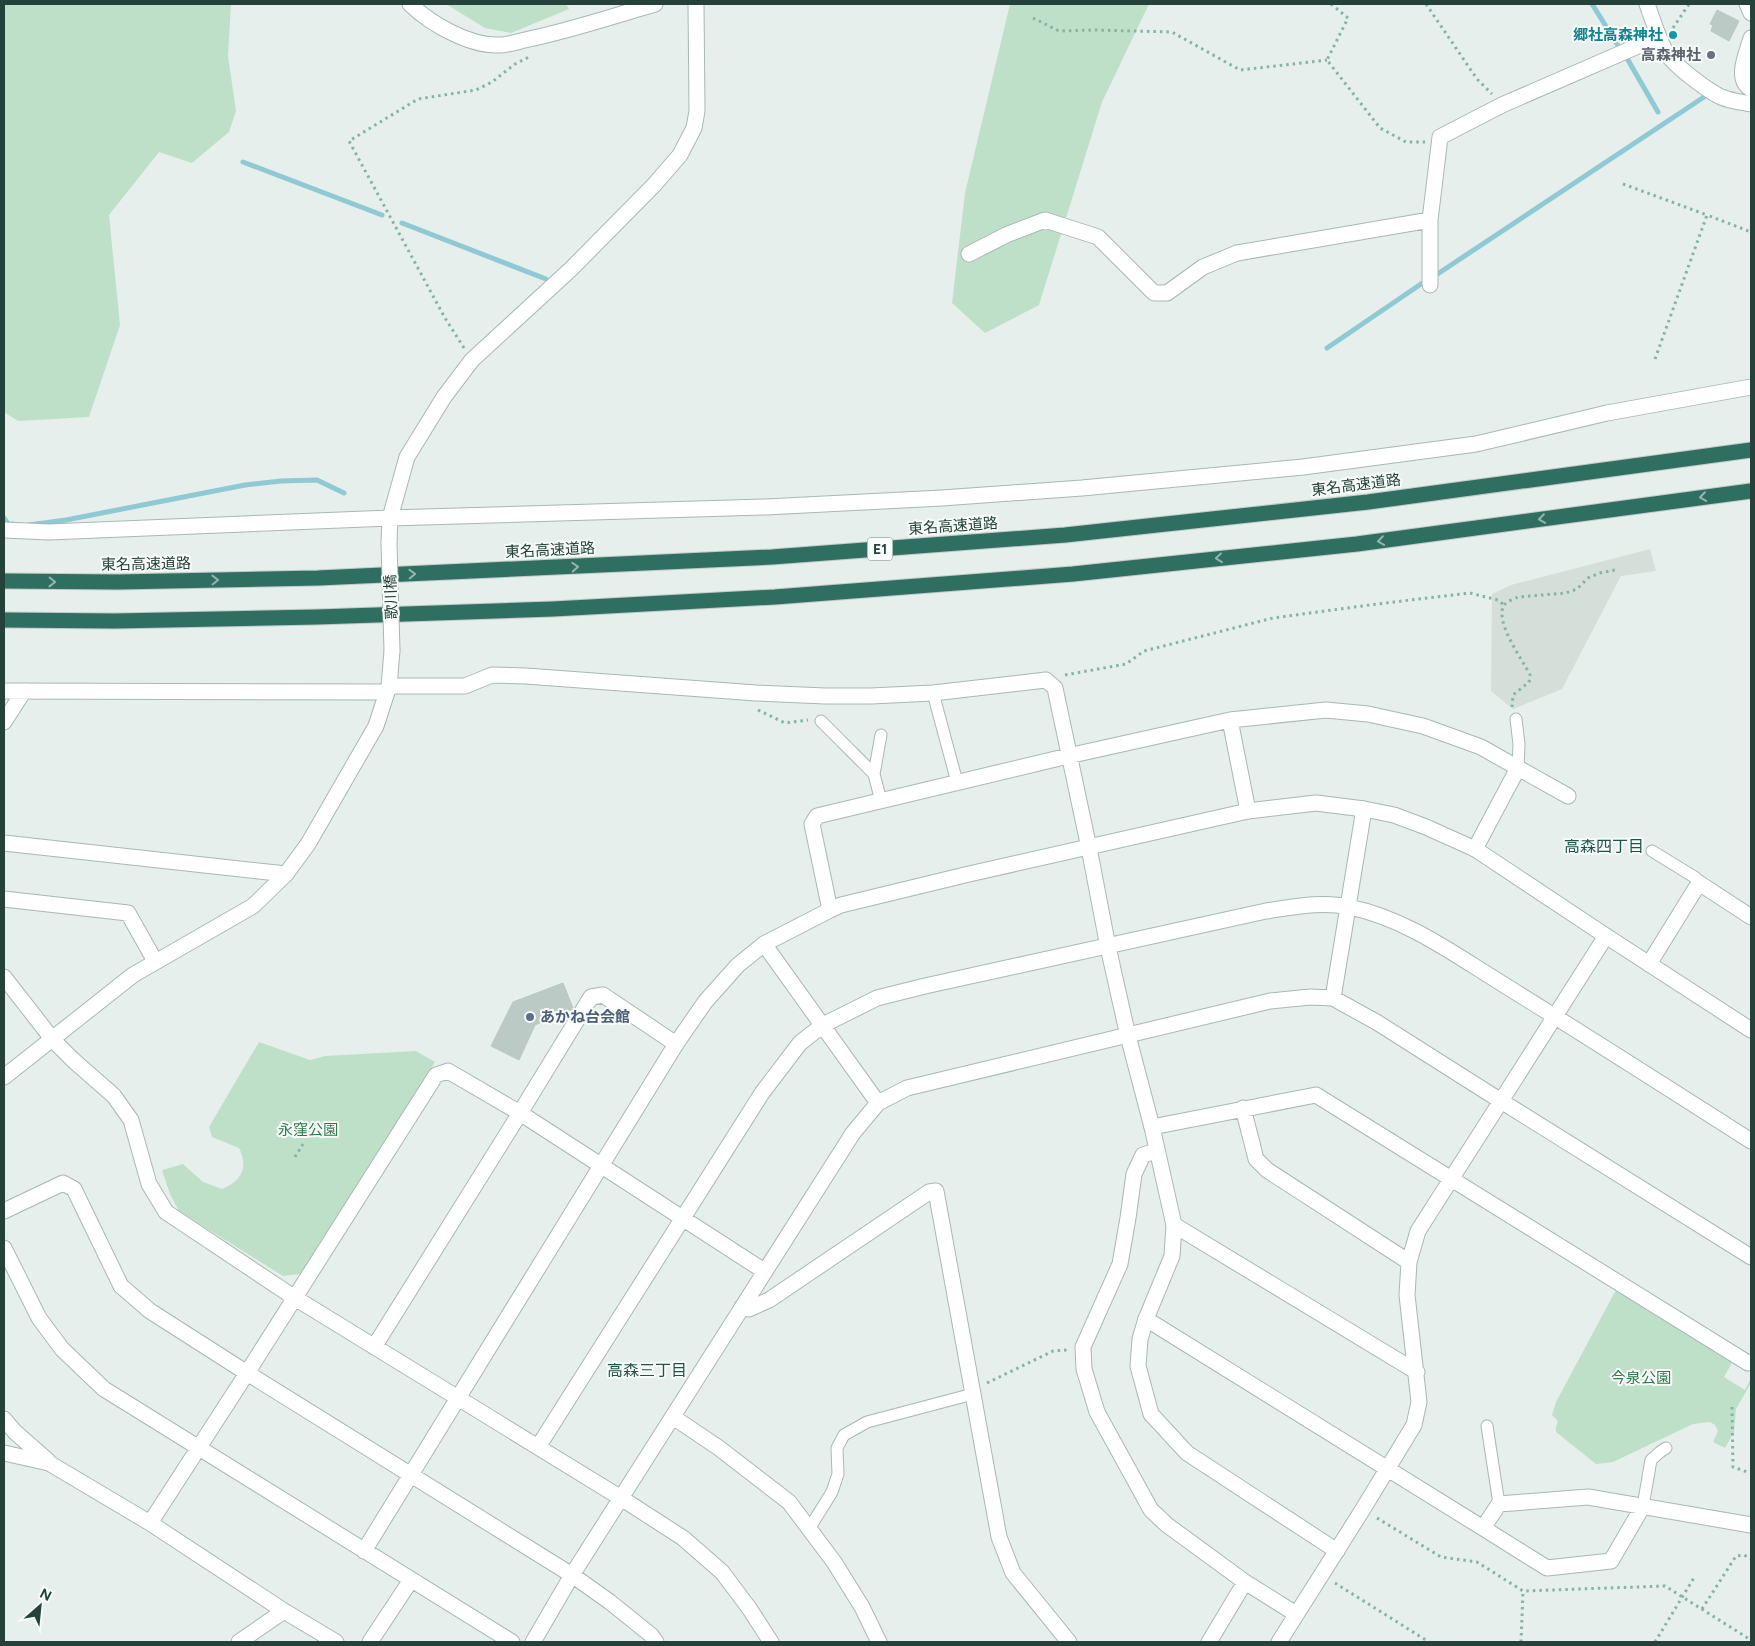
<svg xmlns="http://www.w3.org/2000/svg" width="1755" height="1646" font-family="Figtree,'Noto Sans JP',sans-serif">
<style>
.built{fill:#d4dfda}
.green{fill:#bfe0c8}
.lines{fill:none;stroke-linecap:round;stroke-linejoin:round}
.stream{stroke:#8ec9d4;stroke-width:5}
.building{fill:#bbcac4;stroke:#b8c9c2}
.service-casing{stroke:#a8b8b2;stroke-width:13}
.minor-casing{stroke:#a8b8b2;stroke-width:17}
.tertiary-casing{stroke:#a8b8b2;stroke-width:17}
.motorway-casing{stroke:#c2cac8;stroke-width:17}
.path{stroke:#86b3a5;stroke-width:3;stroke-dasharray:2.5 4;stroke-linecap:butt}
.service{stroke:#fff;stroke-width:11}
.minor{stroke:#fff;stroke-width:15}
.tertiary{stroke:#fff;stroke-width:15}
.motorway{stroke:#2f6f62;stroke-width:15}
.tertiary-bridge-casing{stroke:#a8b8b2;stroke-width:17;stroke-linecap:butt}
.tertiary-bridge{stroke:#fff;stroke-width:15}
.oneway{stroke:#93b5ae}
.culture-dot{fill:#0f9aa8;stroke:#f7fbf9;stroke-width:2}
.worship-dot{fill:#6b7280;stroke:#f7fbf9;stroke-width:2}
.service-dot{fill:#5c6f8a;stroke:#f7fbf9;stroke-width:2}
.labels{text-anchor:middle;stroke-width:4;stroke-linejoin:round;paint-order:stroke}
.shield{fill:#f7fbf9;stroke:#637a73;stroke-width:1}
.shield-label{font-size:14px;font-weight:bold;fill:#24423a}
.culture-label{font-size:15px;font-weight:bold;fill:#0d838f;stroke:#f7fbf9;text-anchor:end}
.worship-label{font-size:15px;font-weight:bold;fill:#5b616d;stroke:#f7fbf9;text-anchor:end}
.street-label{font-size:15px;fill:#24423a;stroke:#f7fbf9}
.service-label{font-size:15px;font-weight:bold;fill:#4e5e75;stroke:#f7fbf9;text-anchor:start}
.park-label{font-size:15px;fill:#2d7a4b;stroke:#f7fbf9}
.neighbourhood-label{font-size:16px;fill:#1f5548;stroke:#f7fbf9}
</style>
<rect width="100%" height="100%" fill="#e6efeb"/>
<path class="built" d="M1650,549L1656,571L1621,576L1562,689L1513,709L1491,691L1492,594L1511,585Z"/>
<path class="green" d="M4,4H231L228,56L236,111L229,132L192,163L159,152L109,215L120,325L89,417L18,421L4,412Z
M446,4H566L569,9L511,33L485,28Z
M1010,4H1149L1102,102L1039,305L985,333L952,303L965,193Z
M259,1042L310,1060L325,1056L416,1051L435,1062L300,1274L283,1276L179,1211L170,1194L162,1170L183,1164L203,1182L222,1189C241,1181 249,1168 239,1148L212,1137L209,1127Z
M1617,1288L1733,1361L1724,1377L1745,1390L1751,1378V1383L1736,1409L1734,1432L1725,1448L1713,1442L1718,1431L1715,1425L1710,1422L1693,1424L1613,1462L1596,1464L1556,1432V1427L1558,1421L1552,1415L1556,1402Z"/>
<g class="lines">
<path class="stream" d="M1592,4L1619,47
M1628,60L1658,112
M243,162L382,215
M402,223L546,279
M1436,275L1704,97
M1327,348L1421,284
M4,518L8,524H13
M29,525L66,520L245,485L281,481L317,480L344,493"/>
</g>
<path class="building" d="M1717,10L1739,21L1729,41L1711,31L1713,25L1710,24Z
M563,983L573,1008L572,1010L535,1025L519,1060L491,1046L513,1002Z"/>
<g class="lines">
<defs>
<path id="service" d="M933,693L957,782
M1516,719L1519,744L1518,768
M821,721L874,774L881,801
M874,774L881,735
M1652,851L1696,878L1699,883
M1487,1426L1499,1504
M1643,1506L1651,1460L1660,1452L1666,1448
M809,1529L832,1492L838,1474L837,1448L844,1435L867,1422L973,1394"/>
<path id="minor" d="M410,4C431,24 469,46 499,45C509,45 519,41 529,39C572,30 613,16 655,4
M1647,4C1653,20 1658,39 1667,54C1675,66 1708,91 1721,97C1731,101 1741,102 1751,104
M1747,4L1751,13
M1751,38C1747,53 1734,79 1751,89
M969,254L1006,235L1045,220L1098,237L1154,293H1167L1203,267L1237,253L1430,220
M1430,285V220L1440,137L1502,105L1647,42L1661,41
M4,530L49,532L390,518L766,507L942,498L1082,488L1303,467L1476,444L1607,413L1751,387
M389,543L390,518L407,457L444,397L472,360L571,269L654,185L680,155L694,128L697,111L696,4
M389,686H465L492,675L526,676L756,693L825,696H871L933,693L1046,680L1055,688L1089,848
M4,691L387,692
M1230,720L1248,811
M4,722L24,691
M1518,768L1568,796
M4,843L286,874
M4,899L128,913L155,961
M830,910L812,824L817,816L1068,756L1230,720L1326,710L1368,714L1423,726L1481,747L1518,768L1475,849
M764,944L878,1103
M1649,964L1699,883L1751,917
M4,977L53,1040L73,1060L114,1096L131,1120L149,1184L166,1212L295,1298L621,1498L683,1538L722,1572L749,1608L771,1642
M1333,998L1364,809
M676,1044L603,995L591,997L520,1113L764,1271
M1243,1108L1256,1159L1267,1170L1409,1262
M1152,1127L1316,1095L1748,1363L1751,1362
M1156,1151L1143,1155L1134,1174L1128,1218L1120,1264L1083,1347L1084,1369L1097,1412L1151,1510L1167,1525L1245,1582L1296,1614
M4,1211L63,1183L74,1189L121,1286L150,1311L247,1373L436,1075L448,1071L520,1113L374,1347
M1174,1225L1417,1372
M4,1248L39,1318L62,1349L104,1389L512,1642
M742,1307L749,1309L769,1300L929,1192L936,1191L999,1537L1013,1573L1069,1642
M1146,1319L1483,1528L1499,1504L1588,1497L1751,1525
M673,1417L719,1448L789,1502L834,1562L862,1607L879,1642
M4,1419L15,1432L48,1461
M538,1447L762,1093L800,1043L823,1025L877,998L925,986L1266,911C1294,907 1322,901 1349,907C1405,918 1454,954 1501,983C1585,1035 1668,1088 1751,1141
M4,1453L49,1463L150,1523
M1483,1528L1547,1568L1611,1561L1643,1506
M364,1551L458,1398
M239,1642L284,1611
M336,1642L284,1611L150,1523L247,1373L572,1575L610,1602L651,1635L656,1642
M370,1642L411,1580
M533,1642L572,1575L853,1133L878,1103L907,1088L1270,1001L1310,997L1333,998L1378,1023L1501,1101L1606,936
M1209,1642L1245,1582
M1279,1642L1363,1509L1414,1425L1419,1402L1407,1295L1409,1262L1418,1231L1501,1101L1751,1257"/>
<path id="tertiary" d="M1089,848L1108,947L1128,1036L1152,1127L1174,1225L1172,1256L1146,1319L1140,1339L1138,1366L1151,1414L1187,1453L1337,1551
M4,1077L133,975L253,906L286,874L308,844L376,726L389,686L392,651
M458,1398L676,1044L705,1002L738,965L764,944L830,910L841,905L969,874L1248,811L1316,803L1364,809L1394,815L1426,827L1475,849L1606,936L1751,1030"/>
<path id="motorway" d="M4,581L118,582L318,578L772,557L1065,535L1368,502L1751,450
M4,620L115,621L317,617L553,609L775,597L1073,574L1357,544L1751,491"/>
</defs>
<use href="#service" class="service-casing"/>
<use href="#minor" class="minor-casing"/>
<use href="#tertiary" class="tertiary-casing"/>
<use href="#motorway" class="motorway-casing"/>
<path class="path" d="M1331,4L1348,18L1327,60L1380,128L1406,142H1425
M1426,4L1477,79L1492,94
M1033,18L1059,31L1095,30L1172,32L1240,70L1327,60
M1673,28L1689,4
M1623,184L1707,215
M464,348L445,318L349,141L418,99L476,90L492,82L515,64L531,56
M1655,359L1707,215L1751,232
M1065,675L1126,664L1144,651L1273,618L1377,604L1470,593L1498,600L1504,605
M1512,707L1513,695L1529,682L1530,675C1523,660 1494,622 1504,605C1507,601 1514,599 1518,597L1566,593L1577,589L1588,578L1600,573L1615,570
M758,710L785,723L808,720
M295,1157L303,1144
M987,1383L1053,1351L1065,1350L1067,1352
M1732,1407L1733,1467L1747,1472H1751
M1377,1518L1441,1557L1477,1562L1523,1591L1665,1586L1751,1640
M1335,1583L1429,1642
M1702,1609L1736,1556L1744,1555L1751,1559
M1521,1642L1523,1591
M1655,1642L1695,1576"/>
<use href="#service" class="service"/>
<use href="#minor" class="minor"/>
<use href="#tertiary" class="tertiary"/>
<use href="#motorway" class="motorway"/>
<defs>
<path id="tertiary-bridge" d="M389,543L392,651"/>
</defs>
<use href="#tertiary-bridge" class="tertiary-bridge-casing"/>
<use href="#tertiary-bridge" class="tertiary-bridge"/>
</g>
<defs><path id="oneway-chevron" d="M-2-3.5L2.5 0L-2 3.5" fill="none" stroke-width="1.6" stroke-linecap="round" stroke-linejoin="round" transform="scale(1.25)"/></defs>
<g class="oneway">
<use href="#oneway-chevron" transform="translate(1703 497) rotate(172)"/>
<use href="#oneway-chevron" transform="translate(1542 519) rotate(172)"/>
<use href="#oneway-chevron" transform="translate(1381 541) rotate(172)"/>
<use href="#oneway-chevron" transform="translate(1219 558) rotate(174)"/>
<use href="#oneway-chevron" transform="translate(575 567) rotate(-3)"/>
<use href="#oneway-chevron" transform="translate(412 574) rotate(-2)"/>
<use href="#oneway-chevron" transform="translate(215 580) rotate(-1)"/>
<use href="#oneway-chevron" transform="translate(52 582) rotate(1)"/>
</g>
<circle class="culture-dot" cx="1673" cy="35" r="5"/>
<circle class="worship-dot" cx="1711" cy="55" r="5"/>
<circle class="service-dot" cx="530" cy="1017" r="5"/>
<g class="labels">
<rect class="shield" x="867.5" y="537.5" width="25" height="23" rx="4"/>
<g class="shield-label">
<text x="880" y="554">E1</text>
</g>
<g class="culture-label">
<text x="1663" y="40">郷社高森神社</text>
</g>
<g class="worship-label">
<text x="1701" y="60">高森神社</text>
</g>
<g class="street-label">
<text transform="translate(1356 485) rotate(-7)" y="5">東名高速道路</text>
<text transform="translate(953 526) rotate(-4)" y="5">東名高速道路</text>
<text transform="translate(550 550) rotate(-3)" y="5">東名高速道路</text>
<text transform="translate(146 564) rotate(-1)" y="5">東名高速道路</text>
<text transform="translate(391 597) rotate(-92)" y="5">歌川橋</text>
</g>
<g class="service-label">
<text x="540" y="1022">あかね台会館</text>
</g>
<g class="park-label">
<text x="308" y="1135">永窪公園</text>
<text x="1641" y="1383">今泉公園</text>
</g>
<g class="neighbourhood-label">
<text x="1604" y="852">高森四丁目</text>
<text x="647" y="1376">高森三丁目</text>
</g>
</g>
<rect width="1755" height="1646" fill="none" stroke="#24423a" stroke-width="10"/>
<g transform="translate(40 1606) rotate(27)" stroke="#f7fbf9" stroke-width="4" paint-order="stroke">
<path d="M0-4L9 19L0 12L-9 19Z" fill="#24423a"/>
<text y="-8" font-size="14" font-weight="bold" text-anchor="middle" fill="#24423a">N</text>
</g>
</svg>
